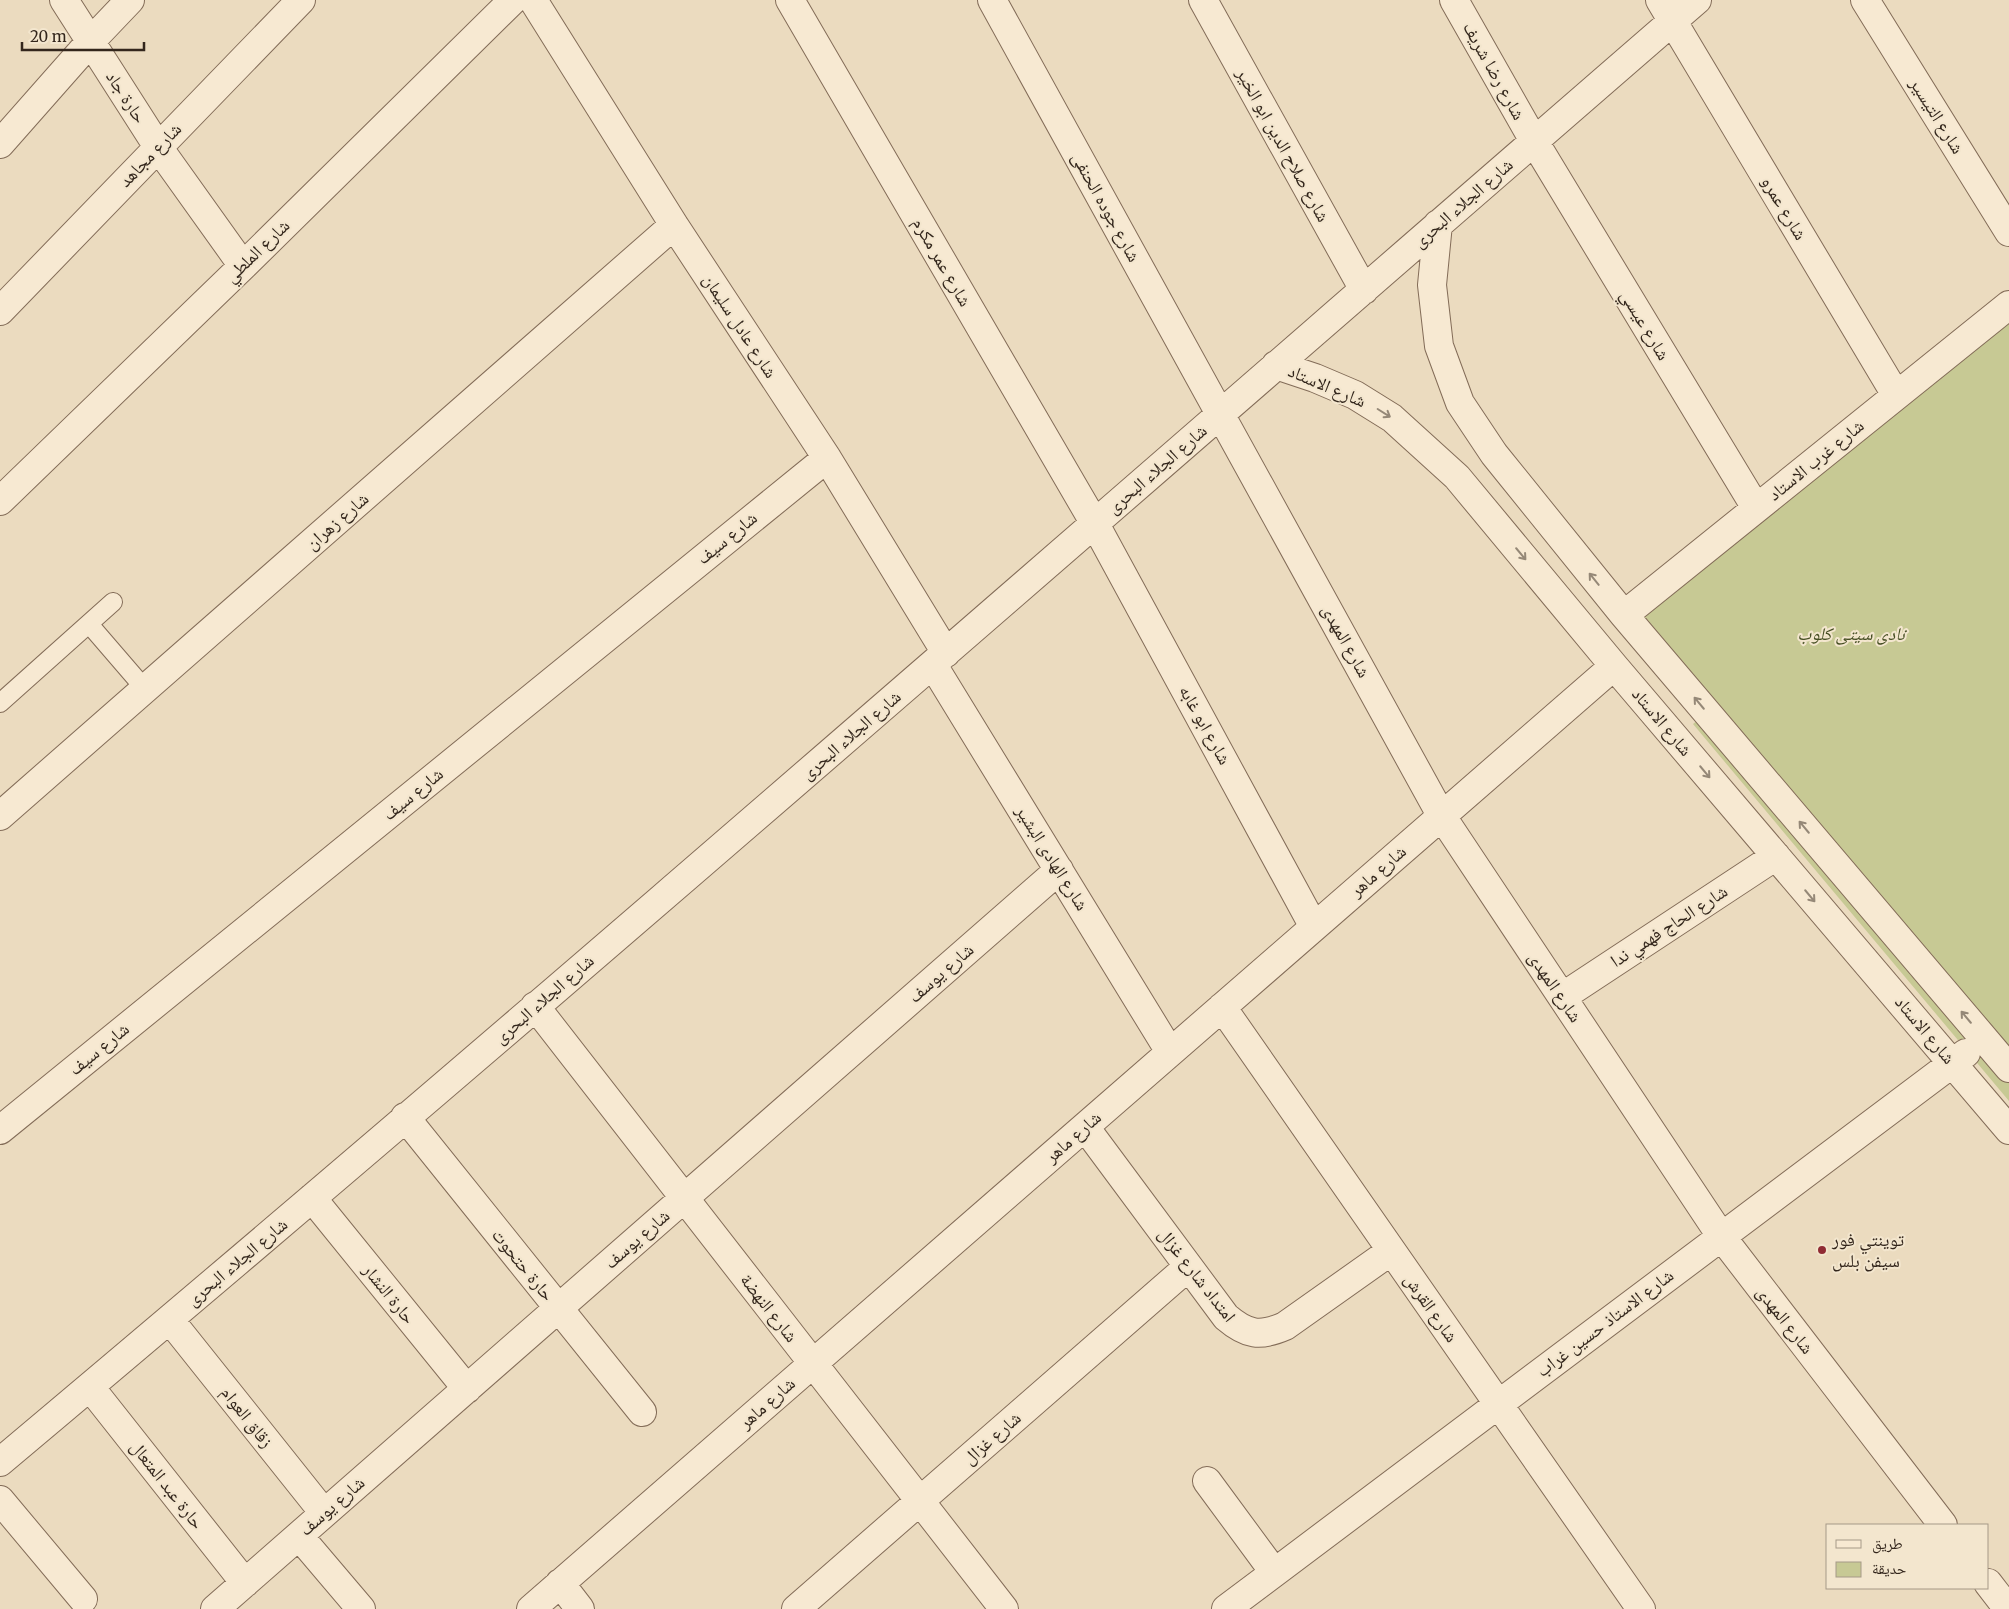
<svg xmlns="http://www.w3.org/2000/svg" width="2009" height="1609" font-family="Merriweather,'Noto Naskh Arabic',serif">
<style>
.green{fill:#c7c994}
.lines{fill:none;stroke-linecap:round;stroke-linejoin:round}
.service-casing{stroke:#836c58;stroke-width:20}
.minor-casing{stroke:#836c58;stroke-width:30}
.service{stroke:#f7e9d2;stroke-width:18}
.minor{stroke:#f7e9d2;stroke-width:28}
.oneway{stroke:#958877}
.poi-dot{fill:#902b33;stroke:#f3e6ce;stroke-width:2}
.labels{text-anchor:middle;stroke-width:4;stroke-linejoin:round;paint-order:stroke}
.street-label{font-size:18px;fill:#33261c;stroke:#f3e6ce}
.park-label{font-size:18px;font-style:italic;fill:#474f24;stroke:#f3e6ce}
.poi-label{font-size:18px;fill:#33261c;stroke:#f3e6ce;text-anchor:start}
</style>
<rect width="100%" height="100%" fill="#ebdbbf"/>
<path class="green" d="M2009,302V1101L1693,724L1708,712L1624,615Z"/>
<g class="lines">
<defs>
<path id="service" d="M89,624L145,689
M0,703L113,602"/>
<path id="minor" d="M64,0L158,147L243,266
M533,0L674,225L827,458L946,653
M790,0L1095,524L1314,927
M992,0L1441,815L1721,1236L1943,1525
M1203,0L1364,290
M1454,0L1534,141L1756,508
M1660,0L1896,395
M1865,0L2009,232
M0,144L90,42L130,0
M1438,224L1432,285L1439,346L1460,403L1494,454L1624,615L2009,1068
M0,311L301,0
M1276,365L1315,378L1355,395L1392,418L1457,477L1614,666L2009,1130
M0,501L243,266L513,0
M1624,615L2009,305
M933,665L1170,1052
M0,816L674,225
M1562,997L1776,856
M535,1006L1004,1609
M1222,1007L1641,1609
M405,1117L642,1412
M1085,1127L1226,1317C1247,1335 1260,1337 1285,1326L1391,1251
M0,1130L827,458
M312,1198L467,1389
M170,1320L324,1513
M90,1387L245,1583
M0,1462C572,982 1133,489 1697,0
M1207,1481L1274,1572
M0,1500L83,1599
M299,1536L361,1609
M560,1583L580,1609
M1988,1583L2008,1609
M215,1609L1059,870
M531,1609L1614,666
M796,1609L1188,1267
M1226,1609L1966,1053"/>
</defs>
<use href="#service" class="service-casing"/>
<use href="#minor" class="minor-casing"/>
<use href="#service" class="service"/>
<use href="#minor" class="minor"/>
</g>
<defs><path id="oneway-shaft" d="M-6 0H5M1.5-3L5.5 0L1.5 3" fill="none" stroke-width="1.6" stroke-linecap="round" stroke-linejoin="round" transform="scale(1.25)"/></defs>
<g class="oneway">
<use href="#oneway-shaft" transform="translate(1384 413) rotate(32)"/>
<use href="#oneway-shaft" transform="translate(1521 554) rotate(50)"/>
<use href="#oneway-shaft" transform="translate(1594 579) rotate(-129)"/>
<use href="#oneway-shaft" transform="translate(1699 703) rotate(-130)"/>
<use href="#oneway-shaft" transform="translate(1705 772) rotate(50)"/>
<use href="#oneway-shaft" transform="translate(1804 827) rotate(-130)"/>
<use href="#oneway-shaft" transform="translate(1810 896) rotate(50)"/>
<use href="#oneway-shaft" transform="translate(1966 1017) rotate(-130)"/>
</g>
<circle class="poi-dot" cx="1822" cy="1250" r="5"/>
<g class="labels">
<g class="street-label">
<text transform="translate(1494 71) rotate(61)" y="6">شارع رضا شريف</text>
<text transform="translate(126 97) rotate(57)" y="6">حارة جاد</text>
<text transform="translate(1937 116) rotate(58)" y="6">شارع التيسير</text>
<text transform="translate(1283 145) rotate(61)" y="6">شارع صلاح الدين ابو الخير</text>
<text transform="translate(150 155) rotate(-46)" y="6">شارع مجاهد</text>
<text transform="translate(1463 203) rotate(-41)" y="6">شارع الجلاء البحرى</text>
<text transform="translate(1106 207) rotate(61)" y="6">شارع جوده الحنفى</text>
<text transform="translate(1784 208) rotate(59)" y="6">شارع عمرو</text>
<text transform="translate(257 251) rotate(-44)" y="6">شارع الملطي</text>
<text transform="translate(942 262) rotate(60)" y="6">شارع عمر مكرم</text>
<text transform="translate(1645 325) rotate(59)" y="6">شارع عيسي</text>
<text transform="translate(740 326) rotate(57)" y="6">شارع عادل سليمان</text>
<text transform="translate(1327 386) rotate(23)" y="6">شارع الاستاد</text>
<text transform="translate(1816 460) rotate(-39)" y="6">شارع غرب الاستاد</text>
<text transform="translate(1157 469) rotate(-41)" y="6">شارع الجلاء البحرى</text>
<text transform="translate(337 521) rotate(-41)" y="6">شارع زهران</text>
<text transform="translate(727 538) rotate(-39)" y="6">شارع سيف</text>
<text transform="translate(1346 641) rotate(61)" y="6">شارع المهدى</text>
<text transform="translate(1662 722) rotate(50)" y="6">شارع الاستاد</text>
<text transform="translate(1205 725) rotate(61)" y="6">شارع ابو غابه</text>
<text transform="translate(851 735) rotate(-41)" y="6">شارع الجلاء البحرى</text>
<text transform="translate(413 794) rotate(-39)" y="6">شارع سيف</text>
<text transform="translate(1052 858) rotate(58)" y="6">شارع الهادى البشير</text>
<text transform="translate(1378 871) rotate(-41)" y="6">شارع ماهر</text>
<text transform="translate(1669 926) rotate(-33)" y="6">شارع الحاج فهمي ندا</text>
<text transform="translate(941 973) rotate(-41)" y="6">شارع يوسف</text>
<text transform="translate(1555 987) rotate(56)" y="6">شارع المهدى</text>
<text transform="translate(544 999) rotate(-41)" y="6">شارع الجلاء البحرى</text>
<text transform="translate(1925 1030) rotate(50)" y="6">شارع الاستاد</text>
<text transform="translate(99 1049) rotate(-39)" y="6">شارع سيف</text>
<text transform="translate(1073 1137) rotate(-41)" y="6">شارع ماهر</text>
<text transform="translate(637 1239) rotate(-41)" y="6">شارع يوسف</text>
<text transform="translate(237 1262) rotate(-40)" y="6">شارع الجلاء البحرى</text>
<text transform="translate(523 1265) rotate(51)" y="6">حارة حتحوت</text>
<text transform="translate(1197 1275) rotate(52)" y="6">امتداد شارع غزال</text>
<text transform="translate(389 1294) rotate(51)" y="6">حارة النشار</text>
<text transform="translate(769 1308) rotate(52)" y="6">شارع النهضة</text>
<text transform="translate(1431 1308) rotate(55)" y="6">شارع القرش</text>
<text transform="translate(1785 1320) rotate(52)" y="6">شارع المهدى</text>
<text transform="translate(1605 1323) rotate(-37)" y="6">شارع الاستاذ حسين غراب</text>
<text transform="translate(767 1403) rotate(-41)" y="6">شارع ماهر</text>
<text transform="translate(247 1417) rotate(52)" y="6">زقاق العوام</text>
<text transform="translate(992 1438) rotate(-41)" y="6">شارع غزال</text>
<text transform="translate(167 1485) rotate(52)" y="6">حارة عبد المتعال</text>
<text transform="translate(332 1506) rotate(-41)" y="6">شارع يوسف</text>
</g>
<g class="park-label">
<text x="1851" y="640">نادى سيتى كلوب</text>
</g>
<g class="poi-label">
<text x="1832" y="1246">توينتي فور<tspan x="1832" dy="21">سيفن بلس</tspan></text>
</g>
</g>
<rect x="1826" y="1524" width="162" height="65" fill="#f3e6ce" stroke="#a69987"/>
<rect x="1836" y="1540" width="25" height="8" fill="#f7e9d2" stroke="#a69987"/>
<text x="1872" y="1549" font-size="15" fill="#33261c">طريق</text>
<rect x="1836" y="1562" width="25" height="15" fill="#c7c994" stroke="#a69987"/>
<text x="1872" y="1574" font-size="15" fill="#33261c">حديقة</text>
<path d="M22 42v8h122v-8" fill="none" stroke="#33261c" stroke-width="2.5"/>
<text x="30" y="42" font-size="15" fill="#33261c" stroke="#f3e6ce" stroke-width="4" paint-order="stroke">20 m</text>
</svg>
